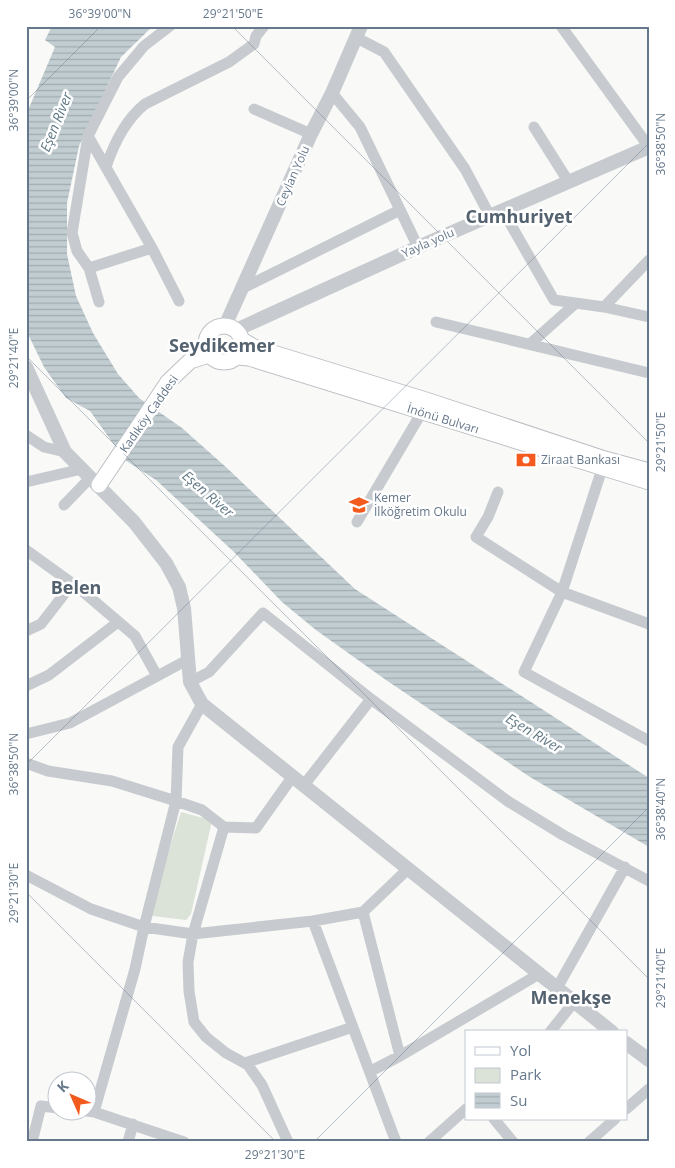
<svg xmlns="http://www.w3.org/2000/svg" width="675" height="1168" font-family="'Open Sans',sans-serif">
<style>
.park{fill:#dbe2d7}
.water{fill:url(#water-rules)}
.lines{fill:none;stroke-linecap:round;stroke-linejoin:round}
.secondary-casing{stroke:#bbc0c5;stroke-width:17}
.minor{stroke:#c7cbcf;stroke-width:11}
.tertiary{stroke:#c7cbcf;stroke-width:14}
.secondary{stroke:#fff;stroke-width:15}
.ticks{fill:none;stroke:#66788b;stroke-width:1;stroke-opacity:0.45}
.labels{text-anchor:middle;stroke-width:5;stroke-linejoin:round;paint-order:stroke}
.street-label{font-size:12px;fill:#66788b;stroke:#fff}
.poi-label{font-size:12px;fill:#66788b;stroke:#fff;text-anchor:start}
.water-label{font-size:14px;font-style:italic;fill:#627a86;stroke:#fff}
.district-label{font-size:18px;font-weight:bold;fill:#54626f;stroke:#fff}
.neatline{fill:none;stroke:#66788b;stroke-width:2}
.ticks-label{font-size:12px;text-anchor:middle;fill:#66788b}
</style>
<defs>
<pattern id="water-rules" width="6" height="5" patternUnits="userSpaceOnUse" patternTransform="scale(1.25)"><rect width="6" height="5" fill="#c2cdd2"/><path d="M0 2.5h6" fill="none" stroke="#a1abb0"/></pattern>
</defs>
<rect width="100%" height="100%" fill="#f9f9f7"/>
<path class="park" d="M181,812L207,819L211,825L191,914L186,920L153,916L150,911Z"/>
<path class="water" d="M52,26H153L121,57L79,146L67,203V254L76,296L93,333L118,374L139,398L182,428L227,468L355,589L649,778V847L530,777L386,680L316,630L282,602L234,552L156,480L125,460L90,411L66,398L44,367L26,330V115L55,47L45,40Z"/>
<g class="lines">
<defs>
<path id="secondary" d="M206 344a18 18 0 1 1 36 0a18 18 0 1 1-36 0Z
M242,340L254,347L426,400L605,459L649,471
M237,357L249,358L649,482
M99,485L168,382L190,361L209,355"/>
</defs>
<use href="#secondary" class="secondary-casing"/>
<path class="minor" d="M561,26L649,147
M357,38L384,52L465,169L490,216
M332,93L360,127L418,247
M254,109L311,134
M534,127L568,181
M88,136L152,248L179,301
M106,167C114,143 125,120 145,104L229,62L254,44L256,36L264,26
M503,211L554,300L604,307L649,317
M89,268L152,248
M243,288L400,210
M99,302L89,268L77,251L72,233L88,136L118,77L144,46L170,26
M604,307L649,260
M436,322L649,373
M530,344L576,303
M26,435L44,447L65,452
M602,469L562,592L524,672L649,741
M26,482L82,469
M498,492L488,517L476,537L562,592L649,624
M64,505L91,477
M357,522L422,412
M26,550L80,589L135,636L157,676
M26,631L41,624L72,584
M190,682L209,672L263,613L371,699L509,802L563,835L649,881
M26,686L49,675L118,622
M26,734L70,723L189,659
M26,763L48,771L112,781L176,801L202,810L224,827L256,828L293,776
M304,785L371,699
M224,827L193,934L188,962L189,991L194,1022L206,1037L226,1053L248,1065L262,1085L288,1142
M26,875L91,909L144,927L193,934L313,921L363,912L409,868
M363,912L400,1056
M313,921L396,1142
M557,988L625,867
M550,1032L574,1002
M245,1063L353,1027
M371,1071L400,1056L539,974
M626,1109L649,1089
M79,1110L94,1112L184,1142
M94,1112L135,969L144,927L176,801L178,747L202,704
M494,1119L513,1142
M32,1142L41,1106L58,1108
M128,1142L133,1124
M429,1142L466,1109
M589,1142L615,1119"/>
<path class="tertiary" d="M225,326L311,134L332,93L361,26
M236,330L418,247L649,147
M26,367L65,452L134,522L166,563L179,587L184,608L190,682L202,704L612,1032
M626,1043L649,1060"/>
<use href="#secondary" class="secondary"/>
</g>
<path class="ticks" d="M232,26L649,443M26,101L101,26M26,356L649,979M26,765L649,143M26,892L276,1142M314,1142L649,807"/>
<defs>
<symbol id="bank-bare" viewBox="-9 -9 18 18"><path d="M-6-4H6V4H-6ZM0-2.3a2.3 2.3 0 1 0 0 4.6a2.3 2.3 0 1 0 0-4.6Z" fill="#f35a1d" stroke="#fff" stroke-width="2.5" paint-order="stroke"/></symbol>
<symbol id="school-bare" viewBox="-9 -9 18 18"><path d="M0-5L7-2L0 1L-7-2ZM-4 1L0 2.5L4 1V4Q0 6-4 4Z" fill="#f35a1d" stroke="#fff" stroke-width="2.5" paint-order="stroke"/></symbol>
</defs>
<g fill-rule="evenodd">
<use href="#bank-bare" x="512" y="446" width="28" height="28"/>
<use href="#school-bare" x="345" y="491" width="28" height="28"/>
</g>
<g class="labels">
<g class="street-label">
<text transform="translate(293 176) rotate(-66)" y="4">Ceylan Yolu</text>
<text transform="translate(428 243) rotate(-24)" y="4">Yayla yolu</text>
<text transform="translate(149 414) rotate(-55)" y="4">Kadıköy Caddesi</text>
<text transform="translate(443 419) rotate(17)" y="4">İnönü Bulvarı</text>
</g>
<g class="poi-label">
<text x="541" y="464">Ziraat Bankası</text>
<text x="374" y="502">Kemer<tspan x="374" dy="14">İlköğretim Okulu</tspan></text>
</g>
<g class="water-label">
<text transform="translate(56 122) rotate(-68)" y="5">Eşen River</text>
<text transform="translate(208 494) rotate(41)" y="5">Eşen River</text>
<text transform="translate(534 733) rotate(31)" y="5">Eşen River</text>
</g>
<g class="district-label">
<text x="519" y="223">Cumhuriyet</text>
<text x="222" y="352">Seydikemer</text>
<text x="76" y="594">Belen</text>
<text x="571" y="1004">Menekşe</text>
</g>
</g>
<rect width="675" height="1168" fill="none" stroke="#ffffff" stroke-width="55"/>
<rect x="465" y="1030" width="162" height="90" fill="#ffffff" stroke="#c2c9d1"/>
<rect x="475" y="1047" width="25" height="8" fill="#ffffff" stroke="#c2c9d1"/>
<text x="510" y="1056" font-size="15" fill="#66788b">Yol</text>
<rect x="475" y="1068" width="25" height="15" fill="#dbe2d7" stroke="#c2c9d1"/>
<text x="510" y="1080" font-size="15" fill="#66788b">Park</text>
<rect x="475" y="1093" width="25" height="15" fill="url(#water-rules)" stroke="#c2c9d1"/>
<text x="510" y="1106" font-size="15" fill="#66788b">Su</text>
<g transform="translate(72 1096) rotate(315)"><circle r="24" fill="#ffffff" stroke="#c2c9d1"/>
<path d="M0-4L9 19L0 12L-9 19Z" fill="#f35a1d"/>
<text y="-8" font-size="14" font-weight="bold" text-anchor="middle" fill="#66788b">K</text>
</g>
<rect x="28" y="28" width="620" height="1112" class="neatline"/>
<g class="ticks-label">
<text x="100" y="18">36°39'00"N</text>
<text x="233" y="18">29°21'50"E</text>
<text transform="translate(14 100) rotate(-90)" y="4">36°39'00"N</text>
<text transform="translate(661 144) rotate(-90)" y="4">36°38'50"N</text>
<text transform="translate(14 358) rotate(-90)" y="4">29°21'40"E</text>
<text transform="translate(661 442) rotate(-90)" y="4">29°21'50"E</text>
<text transform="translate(14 764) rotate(-90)" y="4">36°38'50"N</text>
<text transform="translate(661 809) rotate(-90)" y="4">36°38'40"N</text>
<text transform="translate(14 893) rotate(-90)" y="4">29°21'30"E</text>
<text transform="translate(661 978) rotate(-90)" y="4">29°21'40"E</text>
<text x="275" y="1159">29°21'30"E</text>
</g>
</svg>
